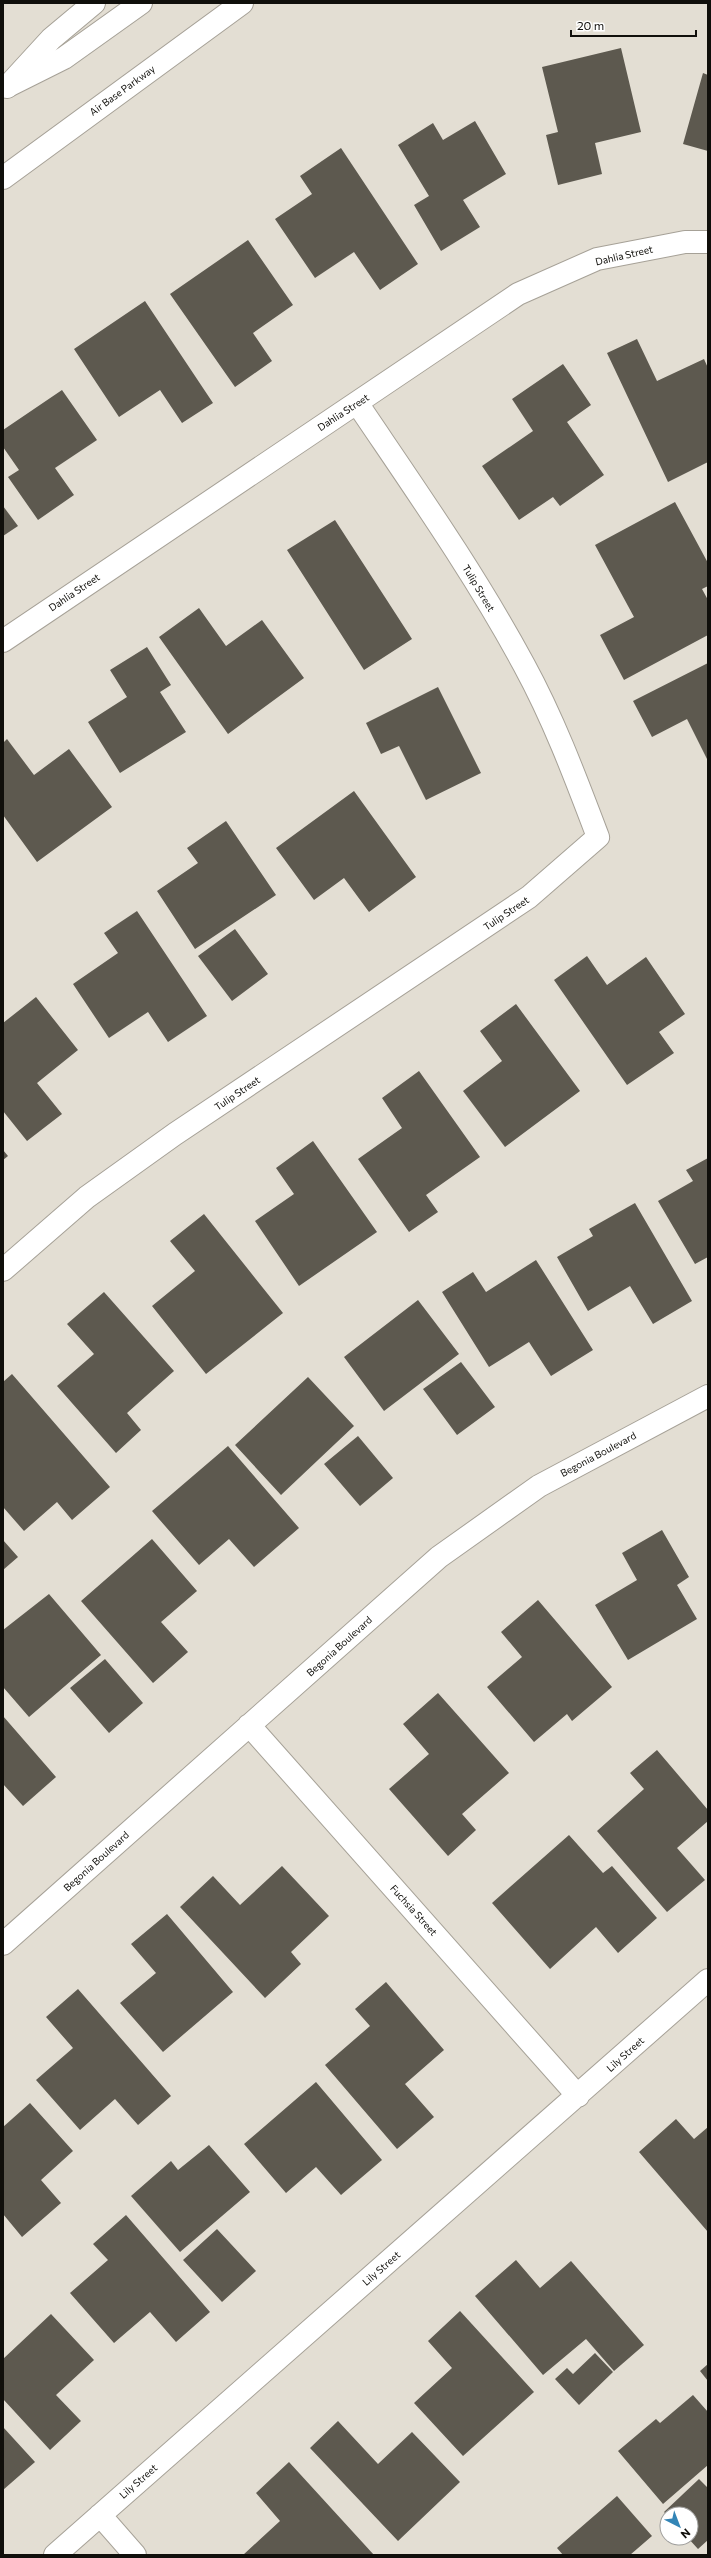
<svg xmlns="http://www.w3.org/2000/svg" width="711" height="2558" font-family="Commissioner,sans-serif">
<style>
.building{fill:#5d594f}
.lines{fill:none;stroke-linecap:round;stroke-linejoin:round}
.minor-casing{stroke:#a6a197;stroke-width:24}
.major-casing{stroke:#a6a197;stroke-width:24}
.highway-casing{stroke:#a6a197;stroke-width:24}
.minor{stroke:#fff;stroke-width:22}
.major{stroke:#fff;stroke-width:22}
.highway{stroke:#fff;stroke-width:22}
.labels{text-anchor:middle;stroke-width:4;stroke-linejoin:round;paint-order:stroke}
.street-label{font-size:10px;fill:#100f0b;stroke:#fff}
</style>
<rect width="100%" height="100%" fill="#e3ded3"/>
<path class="building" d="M621,48L641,132L595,143L602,174L558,185L546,135L558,132L542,67Z
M703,73L708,75V151L683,144Z
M475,121L506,174L463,200L480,227L441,251L414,205L429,196L398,145L433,123L443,140Z
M341,148L418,264L380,290L354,252L315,278L275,219L312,194L300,176Z
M248,240L293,305L253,333L272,361L235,387L170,294Z
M145,301L213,403L182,423L160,390L119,417L74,349Z
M637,339L657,381L704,359L708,368V462L668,482L607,353Z
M563,364L591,405L567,422L604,475L560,506L553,497L519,520L482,466L533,431L512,399Z
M62,390L97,440L55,468L74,495L38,520L8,477L19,470L3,447V430Z
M675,502L708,563V586L702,589L708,600V635L624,680L600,635L634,617L595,545Z
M3,506L18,526L3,536Z
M335,520L412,639L364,670L287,550Z
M199,608L226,646L262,620L304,678L228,734L159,637Z
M147,647L171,685L160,692L186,732L120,773L88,722L127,697L110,670Z
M708,663V761L687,719L652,737L633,701Z
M438,687L481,773L426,800L399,746L381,754L366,723Z
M7,739L34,775L69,749L112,807L37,862L3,815V743Z
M354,791L416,877L369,912L344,878L314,900L276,848Z
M226,821L276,895L195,949L157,891L198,863L187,848Z
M137,911L207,1016L168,1042L148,1012L109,1038L73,984L118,953L104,933Z
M235,929L268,974L232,1001L198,956Z
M587,956L607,985L646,957L685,1014L659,1032L674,1053L627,1085L554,980Z
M36,997L78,1050L37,1083L62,1114L27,1141L3,1111V1023Z
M516,1004L580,1091L505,1147L463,1091L502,1061L480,1031Z
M419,1071L480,1157L426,1195L438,1212L409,1232L358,1159L402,1128L382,1098Z
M313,1141L377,1232L299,1286L255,1221L294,1194L276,1168Z
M3,1150L8,1156L3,1160Z
M708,1158V1257L695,1264L658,1201L693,1181L686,1170Z
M635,1203L692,1301L653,1324L630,1286L588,1311L557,1257L593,1236L589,1229Z
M204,1214L283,1313L206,1374L152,1306L195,1271L170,1241Z
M536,1260L593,1350L551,1376L529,1342L489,1367L442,1292L473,1272L486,1292Z
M104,1292L174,1371L127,1413L141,1430L116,1453L57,1386L94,1354L67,1324Z
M418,1300L459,1354L384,1411L344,1357Z
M461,1362L495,1407L457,1435L423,1389Z
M12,1374L110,1487L72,1520L57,1502L24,1531L3,1507V1382Z
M308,1377L354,1426L281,1495L235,1445Z
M358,1436L393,1478L360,1506L324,1464Z
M228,1446L299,1528L254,1567L229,1539L199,1565L152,1511Z
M662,1530L689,1577L677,1585L697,1619L628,1660L595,1605L637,1580L622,1553Z
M152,1539L197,1591L161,1622L188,1652L153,1683L81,1601Z
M3,1540L18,1557L3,1570Z
M49,1594L101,1655L29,1717L3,1687V1630Z
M538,1600L612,1687L572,1721L567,1714L534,1742L487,1687L522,1657L501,1632Z
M105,1659L143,1703L109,1733L70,1688Z
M438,1693L509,1773L462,1814L476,1830L448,1856L389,1789L429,1754L403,1724Z
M3,1716L56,1777L23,1806L3,1784Z
M657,1750L708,1810V1821L677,1848L705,1880L667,1912L597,1831L644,1789L630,1773Z
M569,1835L603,1873L612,1866L657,1918L618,1953L596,1927L550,1969L492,1903Z
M282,1866L329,1916L291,1952L301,1964L265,1998L180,1907L213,1876L240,1905Z
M167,1914L233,1992L163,2052L120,2003L156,1973L131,1944Z
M386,1982L444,2050L405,2084L434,2117L397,2149L325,2065L370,2026L355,2009Z
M78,1989L171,2096L138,2125L115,2099L80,2130L36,2080L73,2048L46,2017Z
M316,2082L382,2160L341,2195L316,2167L286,2193L244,2144Z
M30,2103L73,2151L41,2180L61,2203L22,2237L3,2214V2127Z
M676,2119L694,2139L708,2127V2232L639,2152Z
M209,2145L250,2192L180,2252L131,2196L171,2161L178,2170Z
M126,2215L210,2312L176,2342L150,2312L114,2343L70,2293L108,2260L93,2244Z
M217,2229L256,2271L222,2302L183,2260Z
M516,2260L540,2288L571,2261L644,2345L614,2371L586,2339L543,2375L475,2296Z
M460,2311L534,2392L463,2456L414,2403L452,2368L428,2341Z
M51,2314L94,2360L56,2395L81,2421L50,2450L3,2399V2359Z
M595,2353L613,2372L579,2405L555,2379L567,2368L573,2374Z
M708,2364V2381L700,2371Z
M693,2395L708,2412V2465L663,2504L618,2451L656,2419L660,2423Z
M338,2421L378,2464L412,2432L460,2482L398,2541L310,2448Z
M3,2427L35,2462L3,2490Z
M289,2462L374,2555H243L280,2521L256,2493Z
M699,2479L708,2488V2540L698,2549L688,2538H691V2514L667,2515L664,2512Z
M617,2496L652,2536L630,2555H563L557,2548Z"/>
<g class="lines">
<defs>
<path id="minor" d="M3,641L518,294L597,259L685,242H708
M3,1270L87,1197L175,1134L529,897L598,837C576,779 554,720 524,665C475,574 415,489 357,403
M249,1725L578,2096
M3,1944L439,1557L539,1486L708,1396
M100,2515L135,2555
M55,2555L708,1980"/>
<path id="major" d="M8,86L64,58L141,3
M3,178L242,3"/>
<path id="highway" d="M7,87L51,39L94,3"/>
</defs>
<use href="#minor" class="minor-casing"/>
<use href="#major" class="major-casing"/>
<use href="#highway" class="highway-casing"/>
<use href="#minor" class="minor"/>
<use href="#major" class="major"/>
<use href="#highway" class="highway"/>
</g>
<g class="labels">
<g class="street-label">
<text transform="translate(122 90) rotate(-36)" y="4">Air Base Parkway</text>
<text transform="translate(624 255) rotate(-13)" y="4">Dahlia Street</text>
<text transform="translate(343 412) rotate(-33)" y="4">Dahlia Street</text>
<text transform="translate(479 588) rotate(59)" y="4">Tulip Street</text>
<text transform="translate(74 592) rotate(-34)" y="4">Dahlia Street</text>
<text transform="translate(506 913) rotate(-34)" y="4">Tulip Street</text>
<text transform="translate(237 1093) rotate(-34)" y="4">Tulip Street</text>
<text transform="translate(598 1454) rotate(-28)" y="4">Begonia Boulevard</text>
<text transform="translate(339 1646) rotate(-42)" y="4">Begonia Boulevard</text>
<text transform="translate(96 1861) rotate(-42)" y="4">Begonia Boulevard</text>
<text transform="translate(414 1910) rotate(48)" y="4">Fuchsia Street</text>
<text transform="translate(625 2054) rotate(-42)" y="4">Lily Street</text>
<text transform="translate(381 2268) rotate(-41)" y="4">Lily Street</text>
<text transform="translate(138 2481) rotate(-41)" y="4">Lily Street</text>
</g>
</g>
<rect width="711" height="2558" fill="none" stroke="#100f0b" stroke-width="8"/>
<g transform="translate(679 2526) rotate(138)"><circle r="19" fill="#ffffff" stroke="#9f9f9d"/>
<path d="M0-3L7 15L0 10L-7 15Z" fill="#3385b6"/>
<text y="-6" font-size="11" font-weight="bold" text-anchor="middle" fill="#100f0b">N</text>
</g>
<path d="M571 30v6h125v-6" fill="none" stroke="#100f0b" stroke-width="2"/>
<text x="577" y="30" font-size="12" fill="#100f0b" stroke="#ffffff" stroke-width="3" paint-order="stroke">20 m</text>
</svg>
